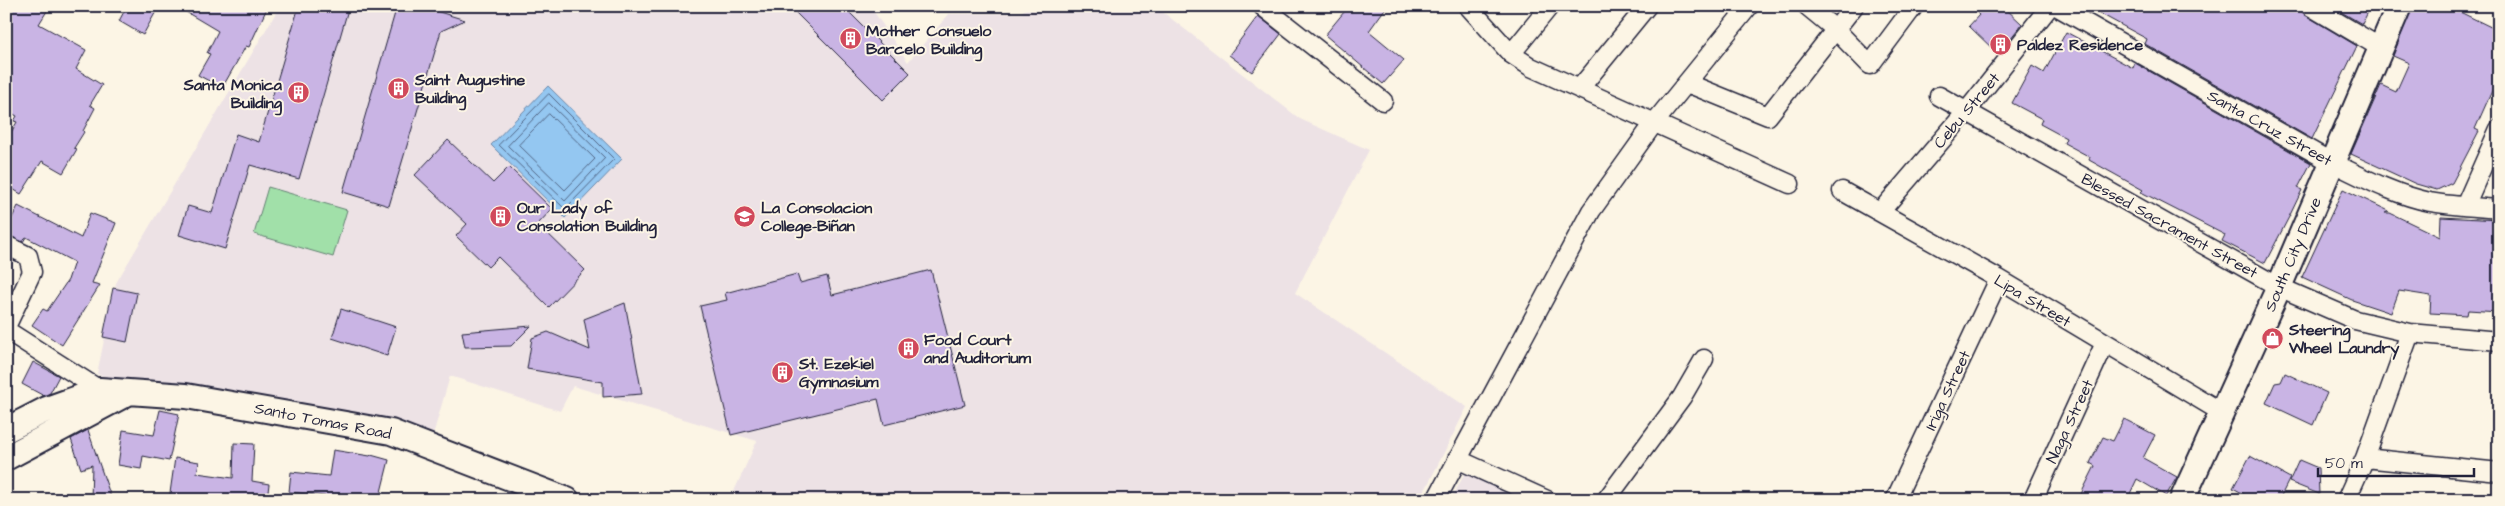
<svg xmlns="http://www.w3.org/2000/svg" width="2505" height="506" font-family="'Architects Daughter',sans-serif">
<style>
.built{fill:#ede2e5}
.green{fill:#a1e0a9;stroke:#628172}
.water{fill:#94c7f1;stroke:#6685a8}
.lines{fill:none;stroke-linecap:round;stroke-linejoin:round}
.shore{stroke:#506484;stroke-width:1}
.building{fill:#c9b4e4;stroke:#22223b}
.street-casing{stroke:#22223b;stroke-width:21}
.secondary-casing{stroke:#22223b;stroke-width:28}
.street{stroke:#fcf5e5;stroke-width:18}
.secondary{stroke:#fcf5e5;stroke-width:24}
.labels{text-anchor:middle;stroke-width:4;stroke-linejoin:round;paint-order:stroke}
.poi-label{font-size:16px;font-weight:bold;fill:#22223b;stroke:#fcf5e5;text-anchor:start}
.street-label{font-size:16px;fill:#22223b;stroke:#fcf5e5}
</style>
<rect width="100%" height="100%" fill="#fcf5e5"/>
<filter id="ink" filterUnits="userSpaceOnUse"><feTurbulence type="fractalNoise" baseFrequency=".02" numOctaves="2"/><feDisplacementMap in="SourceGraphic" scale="10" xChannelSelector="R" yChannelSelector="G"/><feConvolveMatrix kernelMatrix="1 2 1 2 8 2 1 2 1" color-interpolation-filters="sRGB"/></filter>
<g filter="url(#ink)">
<path class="built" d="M280,6H870L908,62L949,14L1021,13L1028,6H1155L1300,119L1369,150L1295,293L1467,407L1420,500H730L757,441L573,386L560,411L450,376L433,435L410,427L120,382L97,374L116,283Z
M1466,471L1528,500H1451Z"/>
<path class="green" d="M268,187L347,210L333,257L254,234Z"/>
<path class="water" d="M548,86L622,159L565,218L491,145Z"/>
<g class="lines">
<path class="shore" d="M549,94L614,159L565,209L499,145Z
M549,103L605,158L565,201L508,146Z
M549,114L595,159L565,190L519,145Z"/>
</g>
<path class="building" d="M6,6H50L39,24L86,50L76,69L102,85L90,105L95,108L83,131L84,132L74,148L77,149L63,173L42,161L21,194L6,185V141L17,122L14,121L17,116L6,110Z
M127,6H159L143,35L119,21Z
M176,6H268L249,47L246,46L222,88L198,75L210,54L207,53L218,31Z
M299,6H349L299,179L250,165L225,249L179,235L188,206L212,213L236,134L259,142Z
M397,6H420L465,20L441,31L389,206L343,192Z
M789,6H843L910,73L883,100Z
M1349,6H1387L1369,31L1404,60L1383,84L1325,35Z
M1970,6H2003L2022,24L1998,54L1969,26L1979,15Z
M2086,6H2299L2305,15L2357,46L2312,139L2145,44L2147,39Z
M2331,6H2371L2362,24Z
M2412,6H2462L2460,12L2499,31V75L2475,129L2479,131L2452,183L2437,190L2416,184L2351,154L2381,85L2396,92L2409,63L2393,56Z
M1258,16L1281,34L1252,72L1229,55Z
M2066,32L2133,68L2135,63L2311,163L2298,188L2302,190L2289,217L2265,263L2222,241L2225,235L2141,192L2143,190L2089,160L2090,157L2064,143L2066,138L2040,124L2042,119L2012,103L2032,66L2044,73Z
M448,140L493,183L509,167L552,209L538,224L585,270L549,307L498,257L488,267L456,236L467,224L415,175Z
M2343,189L2389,211L2385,213H2390L2440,237L2441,217L2499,220V312L2468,310L2467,315L2430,313L2431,296L2399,291L2391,313L2352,300L2302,277Z
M18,206L81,238L90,213L116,223L92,283L100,285L62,345L32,325L43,309L47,311L68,280L74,262L26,237L23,242L6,235V230Z
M6,257L13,260L6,273Z
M931,270L965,405L884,425L878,399L731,435L700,306L727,300L725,293L797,274L800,283L827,276L832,295Z
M113,288L137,293L127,342L103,337Z
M625,303L642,394L603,397V382L527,369L532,338L548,332L590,350L584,319Z
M341,309L396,327L387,356L332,338Z
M531,326L511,346L465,347L462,332Z
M33,362L59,376L50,393L44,396L22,384Z
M2285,373L2327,393L2313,425L2266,403L2275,383L2281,382Z
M160,410L179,414L169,461L143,456L141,469L118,465L123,430L154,435Z
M2124,419L2155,435L2143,458L2177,477L2166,496L2137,479L2127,500H2078L2095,466L2090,463L2103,437L2113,441Z
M88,430L99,463L112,500H91L92,465L81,469L71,439Z
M234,443L254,444L252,481L269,484L267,500H169L175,458L199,462L197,473L233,478Z
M333,450L370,456L371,455L389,460L379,500H325V496L289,492L291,472L329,476Z
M2250,456L2290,478L2279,500H2255L2233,488Z
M2299,460L2318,468L2319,494L2289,482Z"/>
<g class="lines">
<defs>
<path id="street" d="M1262,6L1383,101
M1468,6L1511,54L1531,67L1790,184
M1807,6L1835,29L1870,65L1914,6
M2056,6L2331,162C2362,177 2395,195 2430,202C2453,206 2476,207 2499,209
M2310,6L2381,48
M1511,54L1550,6
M1687,83L1768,116L1854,6
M1580,88L1647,6
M1939,96L2279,287L2355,320L2410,333L2499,341
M1842,191L1999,279L2223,413
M2465,206L2499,129
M1880,212L1966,112L2050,6
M6,245L28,256L32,272L6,327
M6,330L100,390
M2365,458L2499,472
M1457,459L1547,500
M1436,500L1591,211L1654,123L1749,6
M1606,500L1682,397L1704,359
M1895,500L1999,279
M2033,500L2105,343
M2346,500L2365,458L2410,333"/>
<path id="secondary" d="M6,430L47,409L100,390L186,396L391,432L567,500
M6,458L128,393
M2182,500L2279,287L2399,6"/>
</defs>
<use href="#street" class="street-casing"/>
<use href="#secondary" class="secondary-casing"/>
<use href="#street" class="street"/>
<use href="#secondary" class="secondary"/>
</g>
</g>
<defs>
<symbol id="building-disc" viewBox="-11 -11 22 22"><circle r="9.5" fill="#d1495b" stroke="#fcf5e5"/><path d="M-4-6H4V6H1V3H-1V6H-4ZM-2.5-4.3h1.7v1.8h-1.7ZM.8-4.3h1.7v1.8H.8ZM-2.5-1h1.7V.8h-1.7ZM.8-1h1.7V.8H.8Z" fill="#fff"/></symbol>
<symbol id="university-disc" viewBox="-11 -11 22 22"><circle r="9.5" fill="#d1495b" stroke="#fcf5e5"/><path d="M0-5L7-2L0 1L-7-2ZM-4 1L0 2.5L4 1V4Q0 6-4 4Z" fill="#fff"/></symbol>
<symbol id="shop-disc" viewBox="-11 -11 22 22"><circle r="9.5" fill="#d1495b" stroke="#fcf5e5"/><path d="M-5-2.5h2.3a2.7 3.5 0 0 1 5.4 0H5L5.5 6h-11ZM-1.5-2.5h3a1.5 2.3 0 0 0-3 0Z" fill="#fff"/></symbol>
</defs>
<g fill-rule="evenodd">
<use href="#building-disc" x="838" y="26" width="25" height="25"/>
<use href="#building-disc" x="1988" y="32" width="25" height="25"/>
<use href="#building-disc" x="386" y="76" width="25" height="25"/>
<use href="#building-disc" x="286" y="80" width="25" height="25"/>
<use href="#building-disc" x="488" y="204" width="25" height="25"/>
<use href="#university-disc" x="732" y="204" width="25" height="25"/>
<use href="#shop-disc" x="2260" y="326" width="25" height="25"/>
<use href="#building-disc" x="896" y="336" width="25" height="25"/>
<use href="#building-disc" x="770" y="360" width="25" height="25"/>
</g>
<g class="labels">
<g class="poi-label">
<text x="866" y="36">Mother Consuelo<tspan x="866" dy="18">Barcelo Building</tspan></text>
<text x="2017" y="50">Paldez Residence</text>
<text x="415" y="85">Saint Augustine<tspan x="415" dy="18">Building</tspan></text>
<text x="282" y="90" text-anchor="end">Santa Monica<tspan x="282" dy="18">Building</tspan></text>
<text x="517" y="213">Our Lady of<tspan x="517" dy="18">Consolation Building</tspan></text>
<text x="761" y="213">La Consolacion<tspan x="761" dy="18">College-Biñan</tspan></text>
<text x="2289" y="335">Steering<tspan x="2289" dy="18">Wheel Laundry</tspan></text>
<text x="924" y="345">Food Court<tspan x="924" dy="18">and Auditorium</tspan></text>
<text x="799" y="369">St. Ezekiel<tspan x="799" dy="18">Gymnasium</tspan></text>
</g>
<g class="street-label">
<text transform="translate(1966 110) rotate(-50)" y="6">Cebu Street</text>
<text transform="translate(2270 127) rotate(29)" y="6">Santa Cruz Street</text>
<text transform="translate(2170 225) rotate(29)" y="6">Blessed Sacrament Street</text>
<text transform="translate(2292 254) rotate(-67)" y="6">South City Drive</text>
<text transform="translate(2033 300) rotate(31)" y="6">Lipa Street</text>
<text transform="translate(1947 390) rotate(-65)" y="6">Iriga Street</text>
<text transform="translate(323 420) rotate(11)" y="6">Santo Tomas Road</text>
<text transform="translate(2069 421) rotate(-65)" y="6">Naga Street</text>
</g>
</g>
<rect width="2505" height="506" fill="none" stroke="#fcf5e5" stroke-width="25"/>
<rect x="12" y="12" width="2480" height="481" fill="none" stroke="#22223b" stroke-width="2" filter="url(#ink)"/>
<path d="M2318 468v8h156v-8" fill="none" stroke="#22223b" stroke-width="2.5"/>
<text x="2325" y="468" font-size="15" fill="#22223b" stroke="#fcf5e5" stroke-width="4" paint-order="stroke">50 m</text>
</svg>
